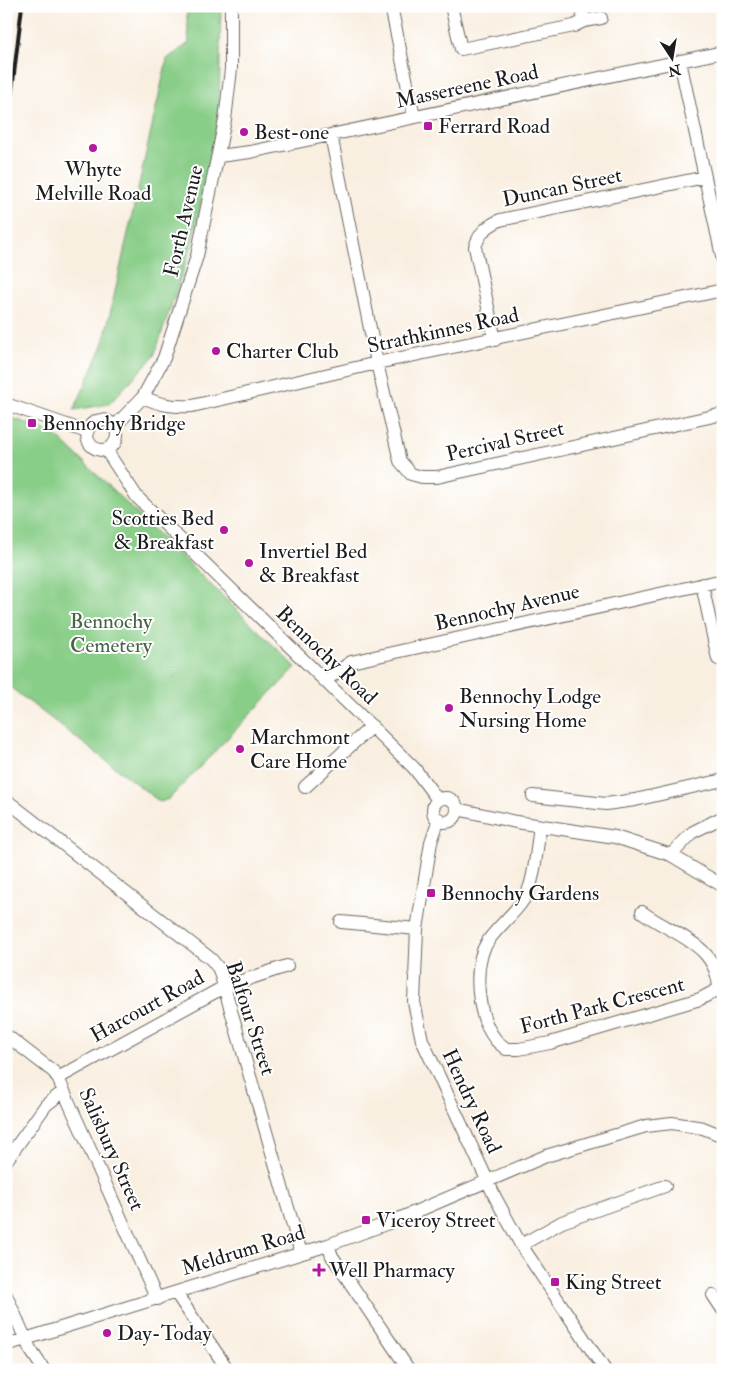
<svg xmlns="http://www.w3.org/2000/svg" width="729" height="1376" font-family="'IM FELL Double Pica',serif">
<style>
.green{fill:#89ce88;stroke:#527552}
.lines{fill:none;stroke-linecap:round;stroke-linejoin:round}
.minor-casing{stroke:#696661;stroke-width:14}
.minor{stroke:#fff;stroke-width:12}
.rail{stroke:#1c1c1c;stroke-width:4}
.poi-dot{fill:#b5179e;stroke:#fff;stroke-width:2}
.labels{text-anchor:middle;stroke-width:4;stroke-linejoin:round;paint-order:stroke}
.street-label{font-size:21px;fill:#1c1c1c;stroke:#fff}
.poi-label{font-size:21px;fill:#1c1c1c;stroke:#fff;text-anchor:start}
.park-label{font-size:21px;fill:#486347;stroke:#fff}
</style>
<rect width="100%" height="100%" fill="#fff"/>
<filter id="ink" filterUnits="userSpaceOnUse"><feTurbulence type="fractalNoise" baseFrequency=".02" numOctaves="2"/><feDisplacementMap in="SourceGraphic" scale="10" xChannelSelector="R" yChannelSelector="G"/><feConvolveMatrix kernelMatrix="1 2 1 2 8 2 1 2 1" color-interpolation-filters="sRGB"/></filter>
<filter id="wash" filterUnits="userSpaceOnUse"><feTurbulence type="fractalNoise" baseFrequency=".0096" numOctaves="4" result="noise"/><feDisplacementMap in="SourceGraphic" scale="20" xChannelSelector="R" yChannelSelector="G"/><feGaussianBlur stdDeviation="1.12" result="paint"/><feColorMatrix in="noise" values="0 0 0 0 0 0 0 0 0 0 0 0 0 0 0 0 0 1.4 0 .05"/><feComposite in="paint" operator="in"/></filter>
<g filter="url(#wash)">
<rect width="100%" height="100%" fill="#f9efe1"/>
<path class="green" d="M186,6H221L219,115L215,137L191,248L154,356L109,404L74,410L103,345L167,59L189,43Z
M12,418L42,428L61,440L296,667L169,799L160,802L6,684V427Z"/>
</g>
<g filter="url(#ink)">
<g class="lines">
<defs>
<path id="minor" d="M391,6L414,117
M451,6L461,49L574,26L584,21L601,18
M581,6L584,21
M680,61L723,261
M331,135L377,363L400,461L411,474L422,477H437L723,414
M219,156L250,152L723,52
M495,340L475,247C480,232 486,227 500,220L705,177
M143,397C160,405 173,407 192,406L377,363L723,290
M6,404L87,432
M87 435a15 15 0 1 1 30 0a15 15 0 1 1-30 0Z
M115,426L143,397L164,358L197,256L225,120L231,69V6
M106,450L137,497L414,768L438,800
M702,584L718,659
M325,681L351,662L723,580
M305,787L372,726
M533,796L606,804L635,800L723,780
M433 810a12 12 0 1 1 24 0a12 12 0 1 1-24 0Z
M6,800L211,959L219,969L301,1253
M457,809L516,822L615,837L671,855L723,886
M439,819L431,842L417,929L414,1002L422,1040L495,1197L521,1245L605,1370
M540,826C537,845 536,867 530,886C523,908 501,922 488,941C472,965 477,1016 495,1039C498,1043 503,1046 506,1049H519L550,1043L700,999L719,989C717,943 673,935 642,912
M671,855L693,832L723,817
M341,922L417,929
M6,1035L54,1072L58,1078L157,1299
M58,1078L224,987L287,966
M6,1161L46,1105L64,1091
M328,1245L332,1256L409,1370
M521,1245L562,1222L665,1186
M176,1293L228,1370
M6,1295L30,1349L44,1370
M713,1295L723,1310
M6,1345L328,1245L394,1221L546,1156L646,1126L672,1123L703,1128L723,1136
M718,1370L723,1366"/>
</defs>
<use href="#minor" class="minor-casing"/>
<use href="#minor" class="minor"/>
<path class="rail" d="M6,141L22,6"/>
</g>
</g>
<g class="poi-dot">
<rect x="423" y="121" width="10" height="10" rx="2.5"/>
<circle cx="244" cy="132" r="5"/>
<circle cx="93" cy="148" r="5"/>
<circle cx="216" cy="351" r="5"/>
<rect x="27" y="418" width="10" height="10" rx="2.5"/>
<circle cx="224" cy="530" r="5"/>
<circle cx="249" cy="563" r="5"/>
<circle cx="449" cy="708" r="5"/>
<circle cx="240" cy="749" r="5"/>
<rect x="426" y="888" width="10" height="10" rx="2.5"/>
<rect x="361" y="1215" width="10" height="10" rx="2.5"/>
<path d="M316.5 1262.5h5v5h5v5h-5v5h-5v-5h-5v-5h5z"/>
<rect x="550" y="1277" width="10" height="10" rx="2.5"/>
<circle cx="107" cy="1333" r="5"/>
</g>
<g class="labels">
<g class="street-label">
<text transform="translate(467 86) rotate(-12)" y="7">Massereene Road</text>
<text transform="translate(562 187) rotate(-12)" y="7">Duncan Street</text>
<text transform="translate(183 221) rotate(-77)" y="7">Forth Avenue</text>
<text transform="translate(443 330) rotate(-12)" y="7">Strathkinnes Road</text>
<text transform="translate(505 441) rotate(-13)" y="7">Percival Street</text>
<text transform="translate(507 607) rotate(-13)" y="7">Bennochy Avenue</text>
<text transform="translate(327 655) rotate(44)" y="7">Bennochy Road</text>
<text transform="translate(602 1005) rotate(-15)" y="7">Forth Park Crescent</text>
<text transform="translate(147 1006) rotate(-29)" y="7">Harcourt Road</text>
<text transform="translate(251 1018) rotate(72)" y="7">Balfour Street</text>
<text transform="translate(472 1101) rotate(65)" y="7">Hendry Road</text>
<text transform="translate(112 1149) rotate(66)" y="7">Salisbury Street</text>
<text transform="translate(243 1250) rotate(-17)" y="7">Meldrum Road</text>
</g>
<g class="poi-label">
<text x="438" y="133">Ferrard Road</text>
<text x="254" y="139">Best-one</text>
<text x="93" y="176" text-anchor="middle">Whyte<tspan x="93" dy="24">Melville Road</tspan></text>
<text x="226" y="358">Charter Club</text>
<text x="42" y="430">Bennochy Bridge</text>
<text x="214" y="525" text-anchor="end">Scotties Bed<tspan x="214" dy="24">&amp; Breakfast</tspan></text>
<text x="259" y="558">Invertiel Bed<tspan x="259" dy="24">&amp; Breakfast</tspan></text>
<text x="459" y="703">Bennochy Lodge<tspan x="459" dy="24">Nursing Home</tspan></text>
<text x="250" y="744">Marchmont<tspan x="250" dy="24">Care Home</tspan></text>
<text x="441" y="900">Bennochy Gardens</text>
<text x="376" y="1227">Viceroy Street</text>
<text x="329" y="1277">Well Pharmacy</text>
<text x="565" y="1289">King Street</text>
<text x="117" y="1340">Day-Today</text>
</g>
<g class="park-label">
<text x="111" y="628">Bennochy<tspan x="111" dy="24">Cemetery</tspan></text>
</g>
</g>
<rect width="729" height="1376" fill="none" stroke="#fff" stroke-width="25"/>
<g transform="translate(672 58) rotate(168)" stroke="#ffffff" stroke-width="4" paint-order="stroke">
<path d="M0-4L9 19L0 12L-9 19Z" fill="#1c1c1c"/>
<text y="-8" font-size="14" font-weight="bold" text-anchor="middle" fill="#1c1c1c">N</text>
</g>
</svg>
